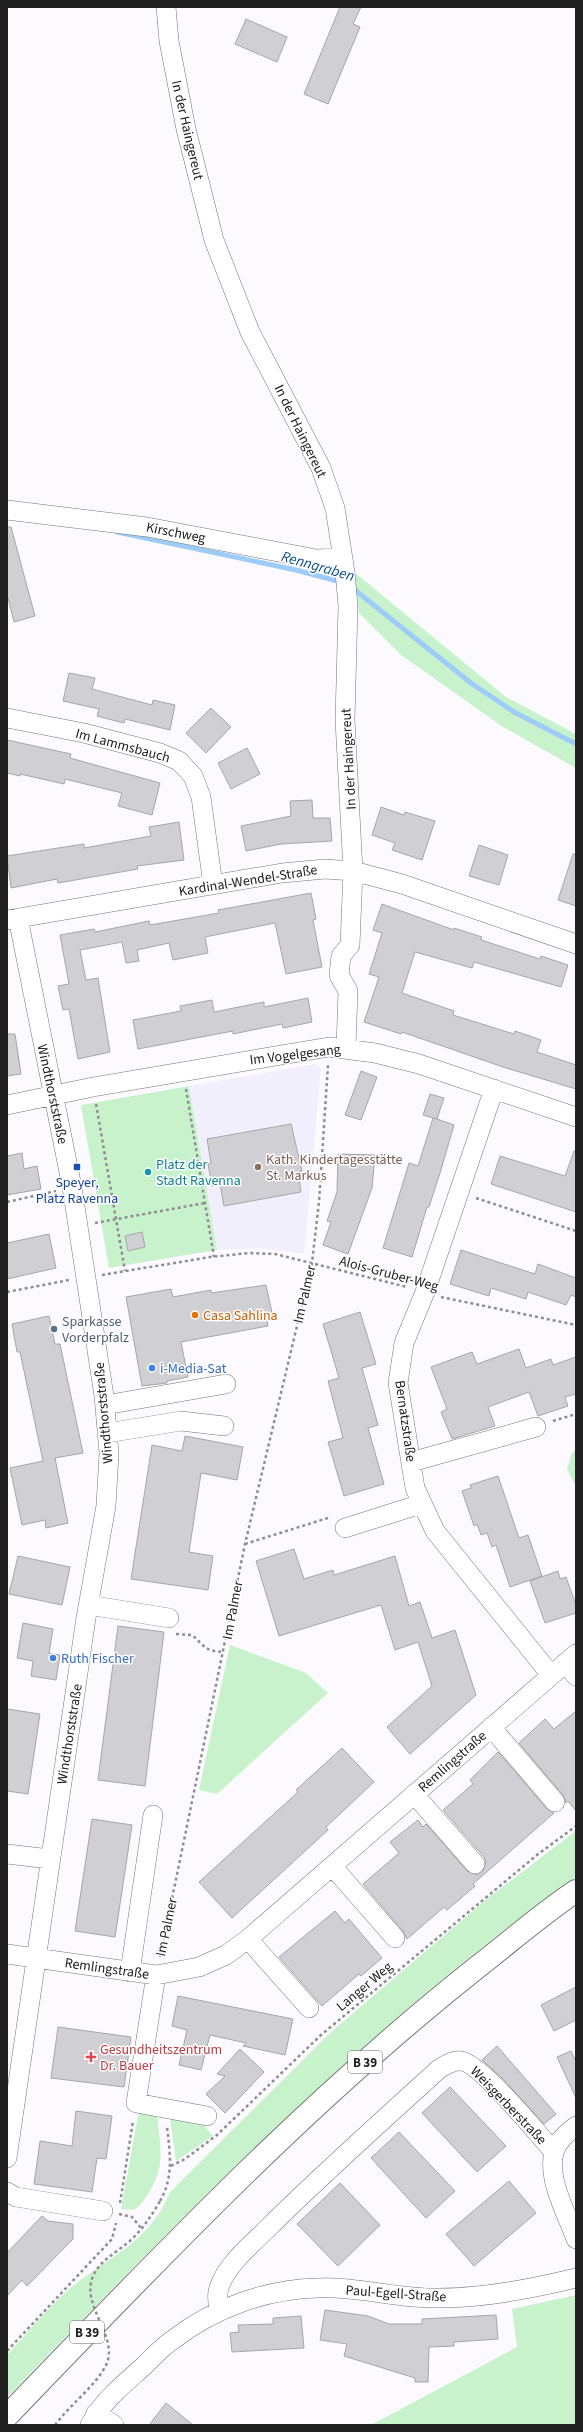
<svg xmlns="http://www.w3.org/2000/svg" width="583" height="2432" font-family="'Source Sans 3',sans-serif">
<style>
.education{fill:#f2effc}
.green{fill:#c8f2cc}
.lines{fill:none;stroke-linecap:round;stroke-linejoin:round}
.stream{stroke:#9eccf9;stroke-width:5}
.building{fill:#d0cfd3;stroke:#a6a6a9}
.minor-casing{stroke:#757476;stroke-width:20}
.major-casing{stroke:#757476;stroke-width:24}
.path{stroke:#8f8d90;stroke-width:2.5;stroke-dasharray:3 3;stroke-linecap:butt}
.minor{stroke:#fff;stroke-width:19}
.major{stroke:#fff;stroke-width:22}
.path-bridge{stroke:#8f8d90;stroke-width:2.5;stroke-dasharray:3 3;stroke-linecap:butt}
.transit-dot{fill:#1a4fb4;stroke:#fff;stroke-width:1.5}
.education-dot{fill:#8d6e63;stroke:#fff;stroke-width:1.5}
.culture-dot{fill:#0f9aa8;stroke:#fff;stroke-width:1.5}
.food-dot{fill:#e8710a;stroke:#fff;stroke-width:1.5}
.service-dot{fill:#5c6f8a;stroke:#fff;stroke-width:1.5}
.shop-dot{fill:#3f7fe0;stroke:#fff;stroke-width:1.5}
.health-dot{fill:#e0444e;stroke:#fff;stroke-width:1.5}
.labels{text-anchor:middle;stroke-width:3;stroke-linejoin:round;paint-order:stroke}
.shield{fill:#fff;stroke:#646464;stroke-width:1}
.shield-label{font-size:13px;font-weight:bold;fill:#222122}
.street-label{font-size:14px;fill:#222122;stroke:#fff}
.education-label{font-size:14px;fill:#785e54;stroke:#fff;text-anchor:start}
.culture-label{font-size:14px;fill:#0d838f;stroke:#fff;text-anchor:start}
.transit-label{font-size:14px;fill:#164399;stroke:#fff}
.food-label{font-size:14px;fill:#c56008;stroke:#fff;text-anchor:start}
.service-label{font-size:14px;fill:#4e5e75;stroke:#fff;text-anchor:start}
.shop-label{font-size:14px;fill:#366cbe;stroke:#fff;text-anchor:start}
.health-label{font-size:14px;fill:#be3a42;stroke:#fff;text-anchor:start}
.water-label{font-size:15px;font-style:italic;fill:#095187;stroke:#fff}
</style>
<rect width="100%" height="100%" fill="#fcfafe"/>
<path class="education" d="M316,1064L321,1068L304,1254L260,1248L217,1250L189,1086Z"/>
<path class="green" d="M354,572L506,697L576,734V768L503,727L401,655L359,613Z
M189,1086L217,1250L109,1268L81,1105Z
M576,1449V1486L567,1470L571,1455Z
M230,1645L306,1673L328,1693L217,1794L199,1790Z
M576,1831V1877C366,2025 186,2213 7,2397V2355C27,2334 46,2309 68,2290C107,2257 149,2244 170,2192L332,2031L488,1898Z
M139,2110L157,2113C160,2148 167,2167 146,2197C137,2210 137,2211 121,2209Z
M169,2111L198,2119L213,2136L176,2161Z
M576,2295V2425H371L517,2347L512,2309Z"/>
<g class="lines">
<path class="stream" d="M117,532L296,570L341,582
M350,586L471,683L514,712L576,744"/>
</g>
<path class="building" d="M340,7H361L353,24L360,27L328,104L304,94Z
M246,19L287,37L277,62L235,44Z
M7,527H11L35,616L14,622L7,594Z
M69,673L95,678L92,689L152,705L153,700L175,705L170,730L125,719L124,723L97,716L99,709L63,701Z
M211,708L231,727L206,753L186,733Z
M7,740L71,754L70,758L160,783L152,815L118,806L122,793L65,779L64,784L20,774V776L7,773Z
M247,748L260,774L231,789L218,763Z
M312,800L313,818H330L332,841L281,844L246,851L241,826L291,816L290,801Z
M381,807L404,815L405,812L435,821L422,860L392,850L395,843L372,835Z
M179,822L184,860L137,866L138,869L58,883L57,879L11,888L7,856L84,844V848L151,836L149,827Z
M479,845L508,855L499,885L469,876Z
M573,854H576V906L558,900Z
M311,893L316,919L313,920L322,967L286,974L275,923L205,937L208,953L173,960L169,943L137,950L139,961L126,963L122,942L80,950L86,980L98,978L110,1052L78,1059L69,1009L63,1010L58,986L69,984L60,935L94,929L95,932L149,921L150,925L219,913L218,910Z
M382,904L454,930V928L482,937L481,940L540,959L541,956L568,965L561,987L474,962L472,968L415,952L402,993L454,1011L453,1015L514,1034L515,1031L541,1040L537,1052L576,1065V1089L503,1067L402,1032L401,1034L364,1022L379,977L369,974L382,933L373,930Z
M308,998L312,1022L283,1028L282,1024L233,1034V1031L138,1049L133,1020L181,1011L180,1006L212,1000L214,1012L264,1002V1007Z
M7,1034H15L21,1074L7,1076Z
M361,1071L377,1077L361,1120L345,1115Z
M430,1094L444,1098L437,1119L434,1118L454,1125L440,1173L429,1207H427L412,1257L383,1248L409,1163L418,1166L433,1118L423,1115Z
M291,1124L302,1171L298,1172L301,1192L224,1206L220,1184L212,1186L208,1164L211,1163L207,1139Z
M574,1151H576V1212L491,1184L500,1156L565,1176Z
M22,1153L24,1169L37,1166L41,1189L7,1195V1156Z
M338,1154L375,1155L372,1188L348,1254L323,1245L331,1222L327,1221L337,1192Z
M142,1232L145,1247L128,1251L125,1236Z
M49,1234L56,1268L7,1279V1243Z
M461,1250L535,1274L538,1264L576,1278V1297L571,1295L566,1305L528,1292L526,1299L491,1288L489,1296L450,1284Z
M266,1285L273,1317L267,1319L268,1326L181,1342L188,1377L167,1381V1383L142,1386L126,1297L171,1289L173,1297L211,1290V1293Z
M360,1312L376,1364L362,1368L378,1425L368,1428L384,1484L344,1496L328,1442L343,1438L328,1381L339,1378L323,1324Z
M49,1316L55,1344H60L83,1453L55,1458L68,1523L46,1528L45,1520L22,1525L10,1468L43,1461L20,1352H17L12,1324Z
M519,1349L526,1368L551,1359L553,1365L576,1357V1394L565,1397L568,1406L538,1416L529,1392L488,1407L495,1426L452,1439L441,1412L447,1409L431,1367L472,1352L477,1364Z
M185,1436L243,1447L237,1480L201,1473L189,1552L213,1556L208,1590L131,1579L152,1445L182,1451Z
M498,1476L519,1538L528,1535L542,1576L510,1587L496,1545L492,1547L487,1533L481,1535L477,1524L474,1526L462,1491L471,1488L470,1485Z
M294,1549L304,1579L333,1570L334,1575L395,1556L409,1606L420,1602L432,1638L455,1630L476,1695L410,1754L387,1727L432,1686L418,1642L395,1650L381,1605L279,1636L256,1561Z
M18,1556L70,1567L62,1605L9,1594Z
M558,1571L560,1579L566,1577L576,1605V1613L545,1623L530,1581Z
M23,1623L53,1629L49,1653L60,1655L56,1680L31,1676L33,1661L17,1658Z
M118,1626L164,1632L145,1786L98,1780Z
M7,1709L40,1714L28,1794L7,1791Z
M576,1711V1811L568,1801L566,1803L563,1795L519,1743L545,1719L554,1729Z
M342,1748L374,1782L326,1827L328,1830L232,1918L199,1882L298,1792L296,1790Z
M498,1752L547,1809L554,1813L473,1884L475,1886L447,1910L444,1907L407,1939L403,1931L363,1884L399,1853L390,1842L418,1820L423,1827L426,1824L467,1871L477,1875L482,1872L486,1862L484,1857L443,1810L473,1784L470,1780Z
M92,1819L132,1825L115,1937L75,1931Z
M335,1911L345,1923L349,1919L382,1958L361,1976L359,1974L322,2006L279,1957Z
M576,1987V2020L554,2031L541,2005Z
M178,1996L293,2019L285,2055L243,2046L246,2043L210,2035L201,2070L179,2065L187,2030L172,2026Z
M58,2027L131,2037L124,2087L51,2078Z
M497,2046L556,2114L544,2124L502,2078L482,2060Z
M240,2049L264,2072L225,2113L206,2094L225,2076L217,2074Z
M571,2051L576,2062V2098L557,2057Z
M450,2087L506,2146L477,2172L422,2113Z
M76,2111L112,2116L106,2159L97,2158L92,2192L34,2184L40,2141L72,2146Z
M399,2132L455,2191L426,2218L371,2158Z
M509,2181L536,2213L474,2266L446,2234Z
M340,2183L380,2225L338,2266L297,2224Z
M42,2216L48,2221L73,2224V2239L27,2286L22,2280L7,2296V2253Z
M325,2310L368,2316L389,2324H422V2319L496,2315L498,2339L454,2342V2346L429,2347L428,2382H415V2378L344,2356L347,2344L320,2340Z
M301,2316L304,2348L232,2352L230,2333L239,2332L238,2325L273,2324V2318Z
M166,2403L193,2425H149Z"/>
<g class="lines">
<defs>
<path id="minor" d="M166,7L169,41L186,129L214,240L250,332L321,468L335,508L345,572L348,606L345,720L353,871L350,945L341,956L339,975L348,991L346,1047
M7,510L147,527L316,559L343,558
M7,718L84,733L160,753L179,761L193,776L201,797L213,885
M7,920L282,873L325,869L353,871L402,884L576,944
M494,1089L425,1292L404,1343L398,1383L415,1488L435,1531L551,1675
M7,1105L93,1087L329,1047L375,1053L419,1064L576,1117
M105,1405L226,1384
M107,1433L181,1421L224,1426
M411,1462L536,1427
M345,1528L421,1504
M89,1605L169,1618
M565,1663L576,1676
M491,1727L555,1802
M414,1794L475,1864
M7,1854L50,1859
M332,1866L395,1938
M248,1939L309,2008
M7,1954L156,1975L199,1967L226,1955L248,1939L576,1654
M130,1972L153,1815
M156,1975L136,2103L207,2116
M576,2126C568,2132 557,2142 554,2152C547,2180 567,2214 576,2239
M7,2158L86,1618L106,1506L109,1453L104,1396L72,1187L18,918
M7,2192L16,2197L103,2211
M219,2312C218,2302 216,2294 220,2285C229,2261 256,2241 273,2223C327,2170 383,2120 439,2069C446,2065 452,2060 461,2061C479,2062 539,2135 554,2152
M96,2413L114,2425
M90,2425C103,2400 124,2384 145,2365C154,2356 163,2346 174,2339C214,2308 267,2289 317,2288C356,2286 394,2298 432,2298C480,2299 530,2289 576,2278"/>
<path id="major" d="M7,2416C158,2259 309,2100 480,1965C512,1940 543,1913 576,1891"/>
</defs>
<use href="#minor" class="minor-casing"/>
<use href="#major" class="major-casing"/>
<path class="path" d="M186,1089L214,1257
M96,1104L125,1271
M476,1198L576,1231
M7,1202L56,1191
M95,1223L205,1203
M102,1275L210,1257L249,1253L275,1254L407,1287
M7,1292L69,1280
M441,1297L576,1325
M553,1421L576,1414
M245,1544L331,1517
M176,1634L192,1635C206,1647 204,1651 224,1652
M160,1957L245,1544L312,1263L319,1202L328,1065
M171,2166L185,2159L217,2135L321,2035L537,1855L576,1826
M160,2201C174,2177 170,2153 167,2127
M120,2203L133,2121
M119,2214L132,2217L141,2228
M7,2351L112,2239L116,2223"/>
<use href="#minor" class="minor"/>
<use href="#major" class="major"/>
<path class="path-bridge" d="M55,2425C69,2406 95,2386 105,2367C121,2339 82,2308 92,2279C99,2259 119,2252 133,2238C144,2227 152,2215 160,2201"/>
</g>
<rect class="transit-dot" x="73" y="1163" width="8" height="8" rx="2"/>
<circle class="education-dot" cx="258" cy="1167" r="4"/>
<circle class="culture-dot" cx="148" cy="1172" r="4"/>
<circle class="food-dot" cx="195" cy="1315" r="4"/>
<circle class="service-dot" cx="54" cy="1329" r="4"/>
<g class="shop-dot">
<circle cx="152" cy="1368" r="4"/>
<circle cx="53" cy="1658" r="4"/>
</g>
<path class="health-dot" d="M89 2051h4v4h4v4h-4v4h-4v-4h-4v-4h4z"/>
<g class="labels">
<g class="shield">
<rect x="348" y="2051" width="34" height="22" rx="3"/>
<rect x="70" y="2321" width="34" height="22" rx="3"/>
</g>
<g class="shield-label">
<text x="365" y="2067">B 39</text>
<text x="87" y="2337">B 39</text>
</g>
<g class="street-label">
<text transform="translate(188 130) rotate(77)" y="5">In der Haingereut</text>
<text transform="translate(301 431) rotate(64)" y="5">In der Haingereut</text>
<text transform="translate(176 532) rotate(11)" y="5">Kirschweg</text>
<text transform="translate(123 745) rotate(15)" y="5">Im Lammsbauch</text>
<text transform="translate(348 759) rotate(-93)" y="5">In der Haingereut</text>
<text transform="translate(248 880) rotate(-9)" y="5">Kardinal-Wendel-Straße</text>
<text transform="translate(295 1054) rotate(-7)" y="5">Im Vogelgesang</text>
<text transform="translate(53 1094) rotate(78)" y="5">Windthorststraße</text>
<text transform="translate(389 1273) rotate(15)" y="5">Alois-Gruber-Weg</text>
<text transform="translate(304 1294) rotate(-77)" y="5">Im Palmer</text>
<text transform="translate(103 1413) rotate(-95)" y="5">Windthorststraße</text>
<text transform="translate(406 1421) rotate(82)" y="5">Bernatzstraße</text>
<text transform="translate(232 1610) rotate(-79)" y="5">Im Palmer</text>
<text transform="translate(69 1734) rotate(-81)" y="5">Windthorststraße</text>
<text transform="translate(452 1761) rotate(-41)" y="5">Remlingstraße</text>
<text transform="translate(166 1927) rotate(-78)" y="5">Im Palmer</text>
<text transform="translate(107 1968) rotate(8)" y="5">Remlingstraße</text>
<text transform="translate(364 1986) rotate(-40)" y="5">Langer Weg</text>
<text transform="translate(509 2105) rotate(46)" y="5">Weisgerberstraße</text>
<text transform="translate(396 2293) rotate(4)" y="5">Paul-Egell-Straße</text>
</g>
<g class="education-label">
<text x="266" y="1164">Kath. Kindertagesstätte<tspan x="266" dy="16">St. Markus</tspan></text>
</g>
<g class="culture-label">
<text x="156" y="1169">Platz der<tspan x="156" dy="16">Stadt Ravenna</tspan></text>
</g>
<g class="transit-label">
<text x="77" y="1187">Speyer,<tspan x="77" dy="16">Platz Ravenna</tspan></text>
</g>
<g class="food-label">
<text x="203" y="1320">Casa Sahlina</text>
</g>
<g class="service-label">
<text x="62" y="1326">Sparkasse<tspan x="62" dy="16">Vorderpfalz</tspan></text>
</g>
<g class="shop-label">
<text x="160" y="1373">i-Media-Sat</text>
<text x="61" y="1663">Ruth Fischer</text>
</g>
<g class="health-label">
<text x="100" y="2054">Gesundheitszentrum<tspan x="100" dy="16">Dr. Bauer</tspan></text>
</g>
<g class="water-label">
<text transform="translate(318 566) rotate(16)" y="5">Renngraben</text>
</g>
</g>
<rect width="583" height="2432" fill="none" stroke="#222122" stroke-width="16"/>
</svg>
